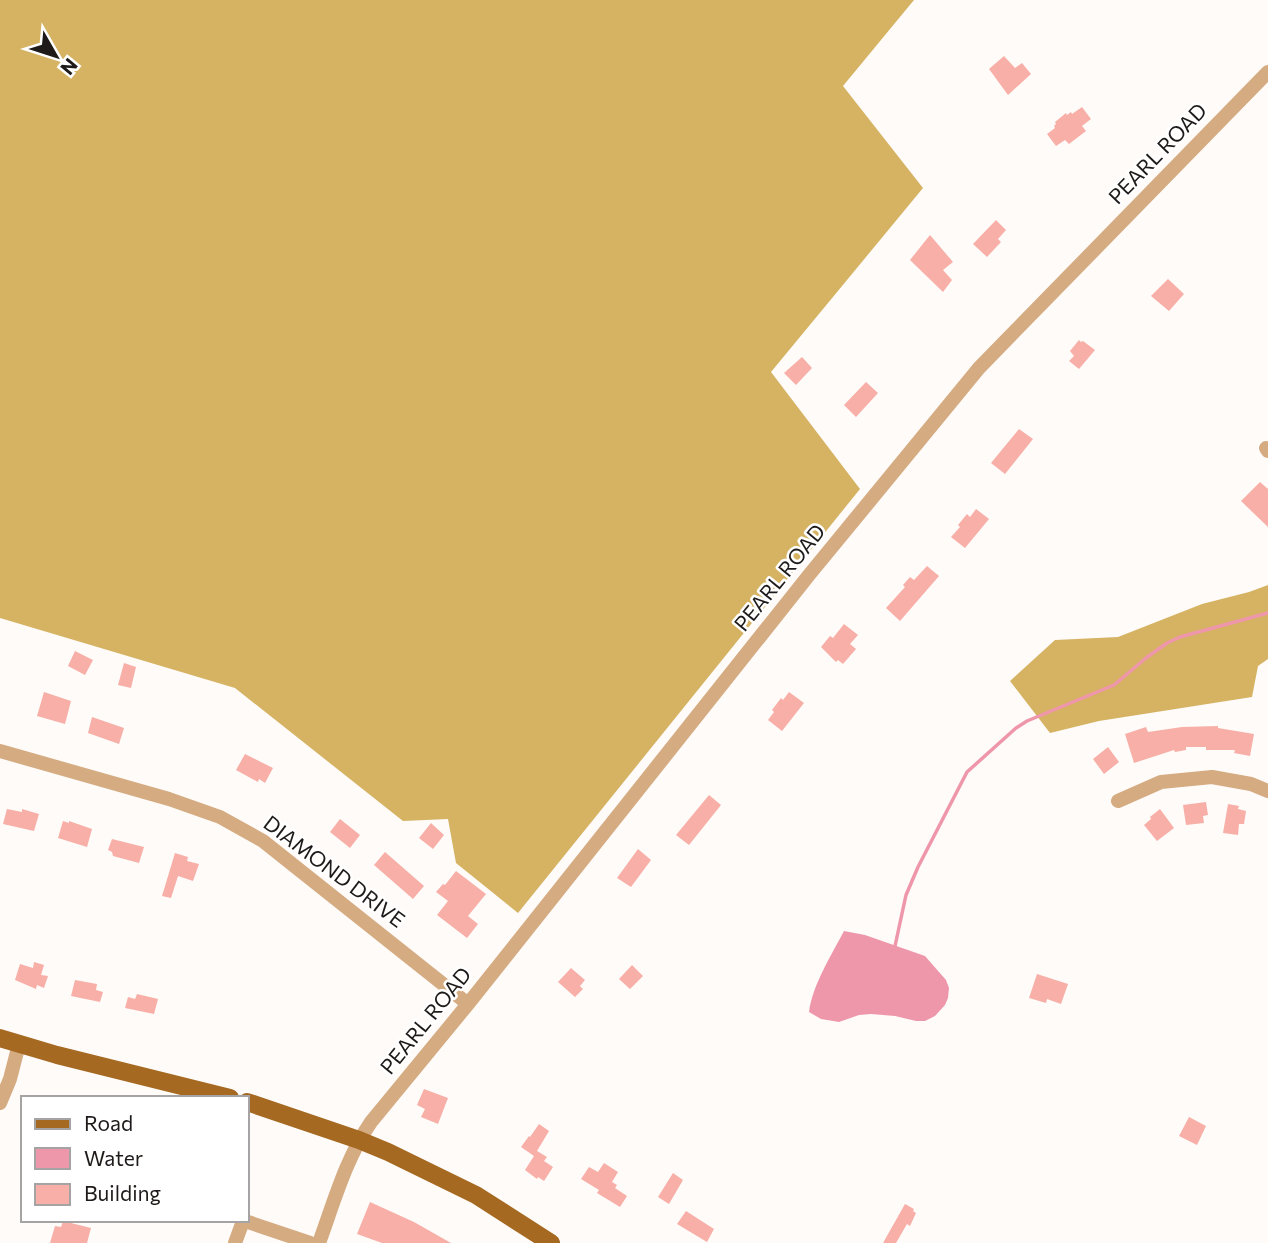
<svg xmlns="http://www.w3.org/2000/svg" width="1268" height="1243" font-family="Commissioner,sans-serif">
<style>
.forest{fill:#d5b363}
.water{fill:#ef97aa}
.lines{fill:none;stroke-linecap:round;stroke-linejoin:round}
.stream{stroke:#ef97aa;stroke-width:3.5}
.building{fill:#f7afa7}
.minor{stroke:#d5ab81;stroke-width:14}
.major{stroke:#a56921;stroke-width:18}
.labels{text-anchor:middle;stroke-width:5;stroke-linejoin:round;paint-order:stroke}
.street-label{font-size:21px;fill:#1e1a19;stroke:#fff}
</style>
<rect width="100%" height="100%" fill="#fffbf9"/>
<path class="forest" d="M0,0H914L843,86L923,188L771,372L860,489L518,913L456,863L448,819L403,821L235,688L0,618Z
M1268,585V659L1258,666L1252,697L1099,721L1050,733L1010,681L1055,640L1118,637L1202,604L1249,592Z"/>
<path class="water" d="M844,931L865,935L925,956L946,980L949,988L948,998L945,1005L935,1016L925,1021H916L895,1016L871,1014L859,1015L839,1022L821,1019L809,1012C813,984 831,956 844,931Z"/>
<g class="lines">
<path class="stream" d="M895,946L906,895L918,867L967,772L1016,728L1027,721L1114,685L1146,658L1167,643L1180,637L1268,613"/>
</g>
<path class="building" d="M1004,56L1015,68L1022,63L1031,74L1008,95L989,69Z
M1082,107L1091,119L1082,126L1086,131L1069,144L1065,140L1056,146L1047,134L1055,128L1054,126L1056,124L1055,122L1066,113L1067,115L1071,112L1072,114Z
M996,220L1006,230L998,239L1001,242L987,257L973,244Z
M930,235L953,262L943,270L952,280L943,292L910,260Z
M1168,279L1184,294L1169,311L1151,296Z
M1079,340L1081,342L1083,341L1095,350L1079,369L1069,361L1074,356L1070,351Z
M802,357L812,368L796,385L784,373Z
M866,382L878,393L856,417L844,405Z
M1019,429L1033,439L1005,474L991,463Z
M1260,482L1268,489V527L1241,501Z
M976,509L989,519L965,548L951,537L960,527L958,525L967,514L970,517Z
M927,566L939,576L900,621L886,608L905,587L903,585L910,577L914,580Z
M844,624L858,635L850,644L856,649L843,664L838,660L836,662L821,647L830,636L833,638Z
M75,651L93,660L85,675L68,666Z
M124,663L136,667L131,688L118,685Z
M44,692L71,701L65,724L37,716Z
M789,692L804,703L782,731L768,720L774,712L772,710L781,698L783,700Z
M92,717L124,728L119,744L88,733Z
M1218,726V728L1254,734L1250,756L1234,753L1235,750H1206V747H1186V750L1175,752L1174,750L1134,763L1125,734L1146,727L1148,732L1182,727Z
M1108,747L1119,762L1104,774L1093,759Z
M245,754L273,768L265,783L259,779L258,782L236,770Z
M709,795L721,805L689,845L676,835Z
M1206,802L1208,815L1203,816L1204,823L1186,825L1183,805Z
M1228,804L1239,806L1238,809L1246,811L1244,824H1239L1238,835L1223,833Z
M7,809L22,812V809L39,814L34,831L3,824Z
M1160,809L1174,828L1157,841L1144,825L1151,819L1150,817Z
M340,819L360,835L350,848L330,832Z
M63,821L69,823V821L92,829L87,847L58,838Z
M431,823L444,835L433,849L419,838Z
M112,839L144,847L139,863L113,856L112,852L108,850Z
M638,849L651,860L631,887L617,878Z
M385,852L424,886L413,899L374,865Z
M175,853L188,857L187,861L199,864L193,881L178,876L171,898L162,896Z
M456,871L486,894L468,916L478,924L467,938L437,915L448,901L436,892L443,884L445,885Z
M34,962L44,965L41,975L48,976L44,988L37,985L36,989L15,980L20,964L33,968Z
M632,965L643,976L630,989L619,979Z
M571,968L585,980L580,986L583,989L575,997L558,982Z
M1037,974L1068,984L1061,1004L1047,999L1046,1003L1029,998Z
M75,980L97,984L96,990L103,992L100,1002L71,996Z
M137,994L158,999L154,1014L125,1008L128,997L135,999Z
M424,1089L448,1098L438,1124L421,1117L425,1109L417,1105Z
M1189,1117L1206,1126L1197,1145L1179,1136Z
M539,1124L549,1131L537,1151L547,1157L544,1161L553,1167L544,1181L538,1177L537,1179L525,1170L534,1156L521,1147L529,1136L530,1137Z
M604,1163L618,1172L612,1182L617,1185L615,1188L627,1196L620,1207L597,1193L599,1190L581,1179L589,1167L598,1172Z
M673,1173L683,1180L669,1204L658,1197Z
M370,1202L414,1222L451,1243H382L357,1234Z
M905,1204L914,1209L913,1211L916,1213L910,1226L907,1224L896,1243H883Z
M686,1211L714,1229L707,1242L677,1224Z
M63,1221L91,1228L87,1243H50L55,1226L61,1227Z"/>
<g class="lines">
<path class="minor" d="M1266,448L1268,451
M0,751L169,799L220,817L263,841L468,1004
M1118,801L1161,782L1212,777L1251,784L1268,791
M0,1103L10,1079L19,1044
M242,1220L310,1243
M235,1243L243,1221
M319,1243C334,1202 346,1158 371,1122L468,1004L809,575L979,368L1268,72"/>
<path class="major" d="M0,1038L57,1055L230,1098
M247,1102L359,1140L388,1152L476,1195L551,1243"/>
</g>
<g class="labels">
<g class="street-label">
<text transform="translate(1158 154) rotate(-46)" y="7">PEARL ROAD</text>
<text transform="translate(780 578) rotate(-51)" y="7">PEARL ROAD</text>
<text transform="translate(334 872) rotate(37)" y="7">DIAMOND DRIVE</text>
<text transform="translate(426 1021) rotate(-51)" y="7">PEARL ROAD</text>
</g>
</g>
<rect x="21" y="1096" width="228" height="126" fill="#ffffff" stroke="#a5a3a3" stroke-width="2"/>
<rect x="35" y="1119" width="35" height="10" fill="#a56921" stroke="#a5a3a3" stroke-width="2"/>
<text x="84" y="1131" font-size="21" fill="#1e1a19">Road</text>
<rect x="35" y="1148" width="35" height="21" fill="#ef97aa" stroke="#a5a3a3" stroke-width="2"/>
<text x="84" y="1166" font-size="21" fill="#1e1a19">Water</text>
<rect x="35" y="1184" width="35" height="21" fill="#f7afa7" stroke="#a5a3a3" stroke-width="2"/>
<text x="84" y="1201" font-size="21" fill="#1e1a19">Building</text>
<g transform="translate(56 56) rotate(129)" stroke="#ffffff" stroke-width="5" paint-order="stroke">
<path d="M0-5L12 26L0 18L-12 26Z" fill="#1e1a19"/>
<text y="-10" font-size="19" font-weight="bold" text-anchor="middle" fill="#1e1a19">N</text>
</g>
</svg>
